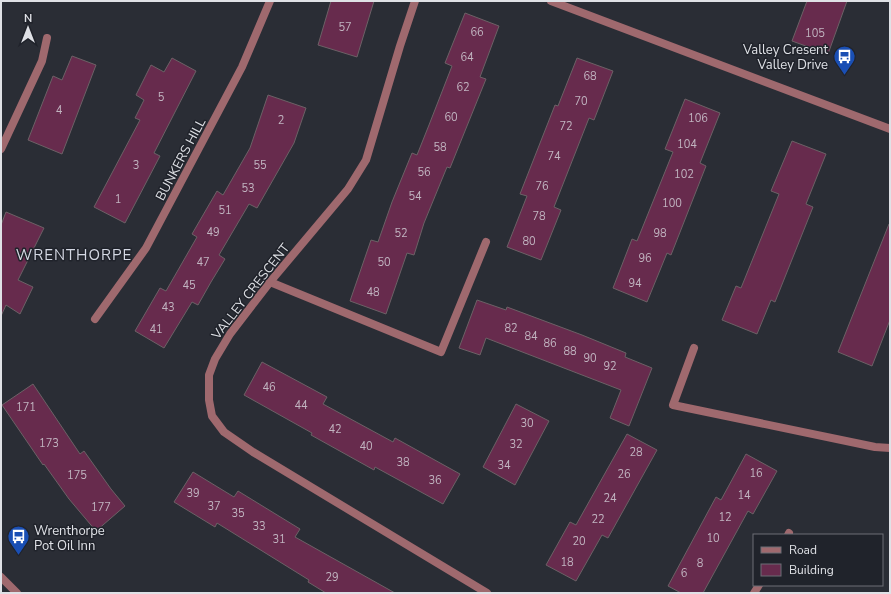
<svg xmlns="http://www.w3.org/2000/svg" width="891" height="594" font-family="'Nunito Sans',sans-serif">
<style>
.building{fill:#672b4d;stroke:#6c6166}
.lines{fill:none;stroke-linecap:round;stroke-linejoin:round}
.service{stroke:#9f696e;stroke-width:8}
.minor{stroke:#9f696e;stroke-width:8}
.tertiary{stroke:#9f696e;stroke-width:8}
.labels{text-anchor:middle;stroke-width:3;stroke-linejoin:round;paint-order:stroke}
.number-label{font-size:11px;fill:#c1b4c0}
.poi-label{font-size:13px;fill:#dfe1e6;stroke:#20232b;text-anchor:end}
.street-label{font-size:13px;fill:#dfe1e6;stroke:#20232b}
.quarter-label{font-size:15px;letter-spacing:1px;fill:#d4d8e3;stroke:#20232b}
</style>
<rect width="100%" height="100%" fill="#2a2d35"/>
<path class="building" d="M331,1H374L357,57L318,45Z
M807,1H847L828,54L792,41Z
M465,13L499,26L480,77L486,79L450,168L447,167L424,223L414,255L407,253L386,314L350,301L371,240L378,242L392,202L412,153L417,155L429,125L452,66L445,63Z
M72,56L96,65L62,154L28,140L53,76L62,80Z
M172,58L196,71L154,153L160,156L125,223L94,207L140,120L135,118L144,100L136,95L151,65L164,72Z
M577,58L613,71L594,120L589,118L554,207L561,210L541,260L507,247L527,196L520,194L555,105L558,106Z
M268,95L306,108L294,143L257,208L249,204L219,255L225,259L211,282L198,305L192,302L164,348L135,331L160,288L166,291L197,237L192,234L217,191L223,195L250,148Z
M685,99L720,113L700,163L706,166L671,255L667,253L647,302L613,288L632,239L637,241L673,152L665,149Z
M792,141L826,154L806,204L813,207L775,302L771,300L757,334L722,320L736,286L741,288L779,194L771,191Z
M6,212L44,228L18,280L33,287L20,314L6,305L1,316V225Z
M889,224H890V320L872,366L838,352Z
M477,300L506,310L507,307L582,335L626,353L625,357L652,368L629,426L610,418L621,390L486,338L480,355L459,348Z
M262,362L327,397L323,404L393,442L395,438L460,474L443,504L375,467L374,470L311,435L312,433L244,395Z
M33,384L80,454L84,451L111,489L125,506L96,531L69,499L44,464L43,465L2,405Z
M516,404L549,421L515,485L483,467Z
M627,434L657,450L608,538L602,535L576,581L546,565L570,522L576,525Z
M746,454L777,471L753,514L748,511L703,593H681L668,586L716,497L721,500Z
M193,472L234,497L238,491L300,529L295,537L395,593H326L308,582L309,580L217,523L215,527L174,502Z"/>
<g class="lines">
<path class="service" d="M270,282L441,352L486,242
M694,348L673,405L875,447L890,448
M788,535L789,533
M754,593L759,585"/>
<path class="minor" d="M415,1L400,46L366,160L348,189L270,282L230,334L215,359L209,375V400L212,416L224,432L253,452L487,593
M551,1L890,129
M1,149L42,61L47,38
M95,319L146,248L242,67L270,1"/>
<path class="tertiary" d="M1,577L17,593"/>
</g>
<defs>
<symbol id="bus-pin" viewBox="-11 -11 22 30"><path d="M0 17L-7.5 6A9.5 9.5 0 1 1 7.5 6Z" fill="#1a4fb4" stroke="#20232b"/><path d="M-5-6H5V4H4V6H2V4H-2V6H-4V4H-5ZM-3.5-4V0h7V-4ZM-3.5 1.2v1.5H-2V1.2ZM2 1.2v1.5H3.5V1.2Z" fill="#fff"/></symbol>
</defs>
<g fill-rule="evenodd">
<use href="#bus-pin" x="832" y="44" width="25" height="34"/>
<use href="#bus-pin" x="6" y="524" width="25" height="34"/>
</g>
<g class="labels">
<g class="number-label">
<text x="345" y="31">57</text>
<text x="477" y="36">66</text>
<text x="815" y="37">105</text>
<text x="467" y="61">64</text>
<text x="590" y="80">68</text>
<text x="463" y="91">62</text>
<text x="161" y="101">5</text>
<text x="581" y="105">70</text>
<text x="59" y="114">4</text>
<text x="451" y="121">60</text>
<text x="698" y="122">106</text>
<text x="281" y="124">2</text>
<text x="566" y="130">72</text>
<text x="687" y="148">104</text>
<text x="440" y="151">58</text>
<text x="554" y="160">74</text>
<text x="136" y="169">3</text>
<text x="260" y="169">55</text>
<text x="424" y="176">56</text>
<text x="684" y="178">102</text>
<text x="542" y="190">76</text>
<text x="248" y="192">53</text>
<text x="415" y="200">54</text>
<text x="118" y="203">1</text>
<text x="672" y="207">100</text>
<text x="225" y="214">51</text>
<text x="539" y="220">78</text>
<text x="213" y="236">49</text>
<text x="401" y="237">52</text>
<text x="660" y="237">98</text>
<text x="529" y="245">80</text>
<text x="645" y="262">96</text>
<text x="203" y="266">47</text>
<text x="384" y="266">50</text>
<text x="635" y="287">94</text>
<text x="189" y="289">45</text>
<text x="373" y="296">48</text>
<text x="168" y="311">43</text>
<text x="511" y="332">82</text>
<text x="156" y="333">41</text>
<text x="531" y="340">84</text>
<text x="550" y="347">86</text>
<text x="570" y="355">88</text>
<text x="590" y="362">90</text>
<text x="610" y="370">92</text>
<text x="269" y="391">46</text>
<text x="301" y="409">44</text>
<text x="26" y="411">171</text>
<text x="527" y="427">30</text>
<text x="335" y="433">42</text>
<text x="49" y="447">173</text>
<text x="516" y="448">32</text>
<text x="366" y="450">40</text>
<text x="636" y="456">28</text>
<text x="403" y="466">38</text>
<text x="504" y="469">34</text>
<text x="756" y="477">16</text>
<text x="624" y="478">26</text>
<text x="77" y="479">175</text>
<text x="435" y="484">36</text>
<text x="193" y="497">39</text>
<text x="744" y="499">14</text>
<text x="610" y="502">24</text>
<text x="214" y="510">37</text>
<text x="101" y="511">177</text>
<text x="238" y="517">35</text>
<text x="725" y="521">12</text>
<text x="598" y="523">22</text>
<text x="259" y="530">33</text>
<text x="713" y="542">10</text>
<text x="279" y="543">31</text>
<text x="579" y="545">20</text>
<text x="567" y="566">18</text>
<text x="700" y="567">8</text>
<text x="684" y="577">6</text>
<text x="332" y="581">29</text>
</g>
<g class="poi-label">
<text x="828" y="54">Valley Cresent<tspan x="828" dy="15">Valley Drive</tspan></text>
<text x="34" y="535" text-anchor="start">Wrenthorpe<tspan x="34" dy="15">Pot Oil Inn</tspan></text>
</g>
<g class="street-label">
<text transform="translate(180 159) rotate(-62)" y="5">BUNKERS HILL</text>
<text transform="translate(250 291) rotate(-52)" y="5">VALLEY CRESCENT</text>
</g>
<g class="quarter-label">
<text x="74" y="260">WRENTHORPE</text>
</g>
</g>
<rect width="891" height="594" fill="none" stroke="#dfe1e6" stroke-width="4"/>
<rect x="753" y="534" width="130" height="52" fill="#20232b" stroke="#6c6f76"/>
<rect x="761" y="547" width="20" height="6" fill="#9f696e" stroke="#6c6f76"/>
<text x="789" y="554" font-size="12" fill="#dfe1e6">Road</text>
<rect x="761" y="564" width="20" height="12" fill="#672b4d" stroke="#6c6f76"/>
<text x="789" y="574" font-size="12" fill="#dfe1e6">Building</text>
<g transform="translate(28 28)" stroke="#20232b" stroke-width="3" paint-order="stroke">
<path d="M0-3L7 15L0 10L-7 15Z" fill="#dfe1e6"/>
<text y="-6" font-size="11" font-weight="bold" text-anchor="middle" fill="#dfe1e6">N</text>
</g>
</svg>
